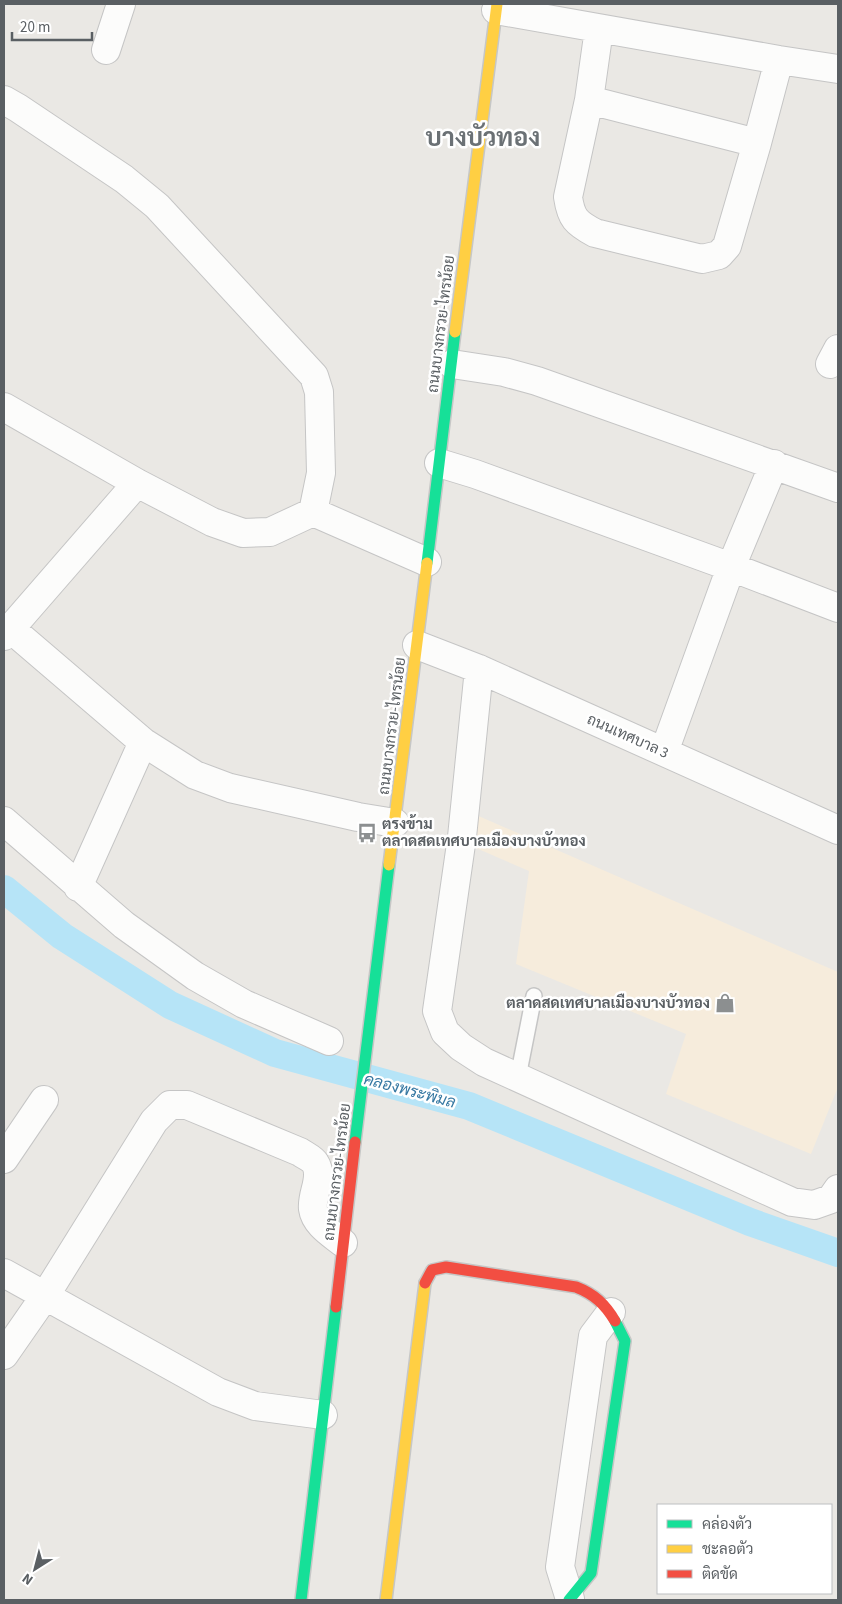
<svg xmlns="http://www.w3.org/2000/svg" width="842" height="1604" font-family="'Source Sans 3',Sarabun,sans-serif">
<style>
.commercial{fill:#f6ecdc}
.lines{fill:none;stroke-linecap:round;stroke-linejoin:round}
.canal{stroke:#b6e4f7;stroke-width:28}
.lane-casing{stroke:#c5c5c5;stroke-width:18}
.street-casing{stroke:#c5c5c5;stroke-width:30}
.fast-casing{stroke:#c6c7c6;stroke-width:14}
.slow-casing{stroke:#c6c7c6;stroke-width:14}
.jam-casing{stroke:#c6c7c6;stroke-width:14}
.lane{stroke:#fcfcfb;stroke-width:15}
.street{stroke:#fcfcfb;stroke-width:28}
.fast{stroke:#16e098;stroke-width:11}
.slow{stroke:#ffcf43;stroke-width:11}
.jam{stroke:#f24e42;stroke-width:11}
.labels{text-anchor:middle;stroke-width:5;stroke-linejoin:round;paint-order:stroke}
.street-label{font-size:15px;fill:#5a5f63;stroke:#fff}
.poi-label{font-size:15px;font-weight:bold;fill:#5a5f63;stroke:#fff;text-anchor:start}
.water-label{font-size:16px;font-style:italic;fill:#3678a2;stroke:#fff}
.town-label{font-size:25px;font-weight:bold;fill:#6b7175;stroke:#fff}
</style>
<rect width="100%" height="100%" fill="#eae8e4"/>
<path class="commercial" d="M474,814L838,972V1087L811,1154L666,1094L686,1034L516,964L529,871L469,845Z"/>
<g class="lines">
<path class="canal" d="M4,889L62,936L170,1005L275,1053L469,1106L750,1222L838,1253"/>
<defs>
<path id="lane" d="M518,1077L534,996"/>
<path id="street" d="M496,10L779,60L838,69
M599,29L589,100L568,197C571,218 576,223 595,233L702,259L719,255L727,246L757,143L779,60
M106,50L121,4
M4,100L18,108L124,179L157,206L314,376L319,392L321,473L313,512
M589,100L757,143
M452,364L504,372L537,381L838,488
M830,364L838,349
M4,407L137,483L212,522L243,533L270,532L313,512L427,562
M439,463L475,474L731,567L838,608
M11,629L143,742L195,775L230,788L358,817L395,823
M4,636L137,483
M417,645L479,669L838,830
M479,669L462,837L437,1011L445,1032L461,1047L484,1062L792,1202L814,1205L831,1199L838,1189
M664,752L731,567L774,464
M4,821L124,925L195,976L244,1004L329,1041
M78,887L143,742
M4,1159L44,1100
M4,1273L218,1392L255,1406L323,1415
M4,1355L45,1296L154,1121L170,1105H187L300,1152C304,1155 313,1159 315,1163C324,1177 311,1194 313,1209C315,1224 332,1234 343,1243
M570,1599L560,1567L593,1336L611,1312"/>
<path id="fast" d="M427,563L455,332
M355,1142L389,865
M301,1600L336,1307
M569,1600L591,1573L625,1341L615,1321"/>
<path id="slow" d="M455,332L497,4
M389,865L427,563
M386,1600L425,1283"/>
<path id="jam" d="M425,1283L432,1270L446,1267L576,1287C594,1294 605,1304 615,1321
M336,1307L355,1142"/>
</defs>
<use href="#lane" class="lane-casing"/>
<use href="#street" class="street-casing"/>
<use href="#fast" class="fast-casing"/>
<use href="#slow" class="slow-casing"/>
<use href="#jam" class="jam-casing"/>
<use href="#lane" class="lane"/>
<use href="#street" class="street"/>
<use href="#fast" class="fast"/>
<use href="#slow" class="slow"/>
<use href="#jam" class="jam"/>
</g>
<defs>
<symbol id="bus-bare" viewBox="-9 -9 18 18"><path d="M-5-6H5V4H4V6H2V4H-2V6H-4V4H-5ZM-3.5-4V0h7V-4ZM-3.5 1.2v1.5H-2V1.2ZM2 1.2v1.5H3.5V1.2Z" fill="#8c8f90" stroke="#fff" stroke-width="2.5" paint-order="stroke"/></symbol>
<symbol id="shop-bare" viewBox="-9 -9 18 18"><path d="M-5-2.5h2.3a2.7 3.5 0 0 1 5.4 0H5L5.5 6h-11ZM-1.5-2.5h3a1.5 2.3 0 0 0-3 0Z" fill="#8c8f90" stroke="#fff" stroke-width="2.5" paint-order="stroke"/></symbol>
</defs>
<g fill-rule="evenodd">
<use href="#bus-bare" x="353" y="819" width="28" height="28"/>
<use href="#shop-bare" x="711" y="989" width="28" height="28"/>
</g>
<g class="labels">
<g class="street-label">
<text transform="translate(441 324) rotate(-83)" y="5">ถนนบางกรวย-ไทรน้อย</text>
<text transform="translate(392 726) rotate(-83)" y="5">ถนนบางกรวย-ไทรน้อย</text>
<text transform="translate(628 736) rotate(24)" y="5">ถนนเทศบาล 3</text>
<text transform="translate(337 1172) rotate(-83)" y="5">ถนนบางกรวย-ไทรน้อย</text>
</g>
<g class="poi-label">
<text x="382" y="829">ตรงข้าม<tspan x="382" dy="17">ตลาดสดเทศบาลเมืองบางบัวทอง</tspan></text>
<text x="710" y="1008" text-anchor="end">ตลาดสดเทศบาลเมืองบางบัวทอง</text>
</g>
<g class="water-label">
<text transform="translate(410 1090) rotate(15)" y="6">คลองพระพิมล</text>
</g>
<g class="town-label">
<text x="483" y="146">บางบัวทอง</text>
</g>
</g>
<rect width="842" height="1604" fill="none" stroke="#5a5f63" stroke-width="10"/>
<rect x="657" y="1504" width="175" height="90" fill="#ffffff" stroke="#bdbfc1"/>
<rect x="667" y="1520" width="25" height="8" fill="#16e098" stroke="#bdbfc1"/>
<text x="702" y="1529" font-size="15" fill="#5a5f63">คล่องตัว</text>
<rect x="667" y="1545" width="25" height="8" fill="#ffcf43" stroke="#bdbfc1"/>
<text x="702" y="1554" font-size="15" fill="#5a5f63">ชะลอตัว</text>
<rect x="667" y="1570" width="25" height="8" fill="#f24e42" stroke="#bdbfc1"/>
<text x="702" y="1579" font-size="15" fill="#5a5f63">ติดขัด</text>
<g transform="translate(35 1569) rotate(216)" stroke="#ffffff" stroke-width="4" paint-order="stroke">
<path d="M0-4L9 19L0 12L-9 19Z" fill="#5a5f63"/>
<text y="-8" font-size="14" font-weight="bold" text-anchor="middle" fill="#5a5f63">N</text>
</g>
<path d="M12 32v8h80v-8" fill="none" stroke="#5a5f63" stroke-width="2.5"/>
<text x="20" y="32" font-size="15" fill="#5a5f63" stroke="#ffffff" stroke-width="4" paint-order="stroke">20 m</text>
</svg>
